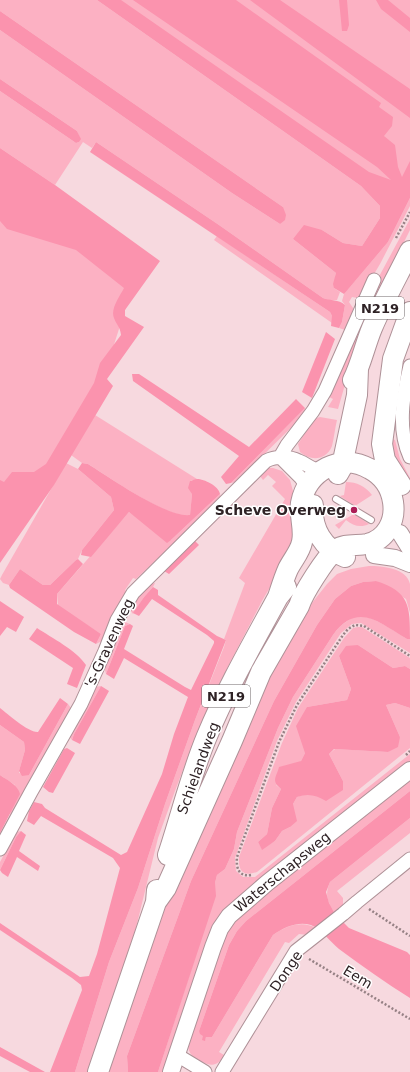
<svg xmlns="http://www.w3.org/2000/svg" width="410" height="1072" font-family="'DejaVu Sans',sans-serif">
<style>
.green{fill:#fcb1c3}
.water{fill:#fb93ae}
.lines{fill:none;stroke-linecap:round;stroke-linejoin:round}
.service-casing{stroke:#ae9197;stroke-width:8}
.minor-casing{stroke:#ae9197;stroke-width:15}
.tertiary-casing{stroke:#ae9197;stroke-width:18}
.primary-casing{stroke:#ae9197;stroke-width:22}
.path{stroke:#968185;stroke-width:2.5;stroke-dasharray:2 2;stroke-linecap:butt}
.service{stroke:#fff;stroke-width:6}
.minor{stroke:#fff;stroke-width:13}
.tertiary{stroke:#fff;stroke-width:16}
.primary{stroke:#fff;stroke-width:20}
.poi-dot{fill:#ac1d56;stroke:#fff;stroke-width:1.5}
.labels{text-anchor:middle;stroke-width:3;stroke-linejoin:round;paint-order:stroke}
.shield{fill:#fff;stroke:#6d6466;stroke-width:1}
.shield-label{font-size:13px;font-weight:bold;fill:#2e2225}
.poi-label{font-size:14px;font-weight:bold;fill:#2e2225;stroke:#fff;text-anchor:end}
.street-label{font-size:14px;fill:#2e2225;stroke:#fff}
</style>
<rect width="100%" height="100%" fill="#f7d9df"/>
<path class="green" d="M0,0H97L361,186L380,206V218L362,246L343,243L322,230L293,239L336,273L334,288L340,292L337,300H329L323,298L219,225L96,142L92,148L83,142L55,185L0,148V91L76,143L79,142L80,138L77,131L0,79V30L232,193L280,224L283,207L0,11Z
M105,0H410V164L393,203Z
M0,174L134,282L95,404L0,537Z
M410,198V206L380,264L361,296L358,298L352,297L349,302L353,308V310L345,330L339,328L342,322L345,305L342,301L344,294L388,242Z
M410,219V230L371,308L352,360L338,409L328,407L333,399L329,397L375,284Z
M217,236L330,312L332,316V323L214,240Z
M305,408L306,413L236,482L231,483Z
M95,415L197,479L190,481L192,494L190,516C165,517 111,478 88,464L82,463L71,455Z
M320,417L337,420C335,428 334,438 332,446C326,461 310,461 300,452L298,444L314,419Z
M389,438L395,440L400,459L410,478V485L393,456Z
M66,463L78,469L111,497L114,510L82,550L78,559L76,560L50,585H43L20,569L9,585L3,583L0,579L2,575Z
M267,468H273L282,471L290,480L293,491L294,540L283,565L262,601L218,686L195,738L175,791L158,838L133,940L89,1072H75L109,962L138,888L165,804L195,720L224,647L226,640L224,639L245,583L239,578L285,499L272,486L276,482L268,475L263,480L260,476Z
M346,482C357,482 365,486 372,495L355,506L340,496L344,495Z
M220,494L221,498L136,579L133,578L125,590L126,591L115,613L102,641L96,644L101,634L58,606L57,594L129,512L171,540Z
M354,514L369,524C361,528 353,526 346,520L339,529L335,525Z
M369,566C382,566 407,568 410,584C410,593 410,604 410,613L406,599L376,581L363,582L351,586L335,599L317,625L274,701L191,881L127,1056L128,1072H108L172,885L257,700L308,608L327,584L337,574L351,569Z
M155,583L153,587L144,597L133,614L130,610C136,601 144,585 155,583Z
M357,616C375,616 392,630 407,639H410V653L361,623L352,624L341,633L296,702L277,741L235,858L236,871L243,877H255L410,754V761L231,904L223,911L163,1072H158L215,896V883L217,875L225,869L234,849L237,832L278,728L293,697L333,635C339,626 347,620 357,616Z
M125,622L130,624L125,626L106,674L104,666L122,624Z
M358,627H362L410,658V669L405,666L393,668L358,645L339,656L351,689L347,700L307,707L305,753L301,761L276,785L281,789L272,808L267,834L258,842L262,849L275,841L282,831L290,827L293,804L297,797L302,795H316L343,781L329,754L335,749L388,752L400,737L386,705L395,703L410,708V748L257,872C243,877 238,871 239,857L282,743L298,708L344,638L353,628Z
M101,686L74,734L72,740L68,735L95,687Z
M68,704L71,708L0,838V833L10,815L15,785L0,775V725L24,742L25,750L19,771V773L29,775Z
M410,779V791L246,921L237,931L229,945L199,1031L203,1035L205,1040L206,1037H212L273,935C286,926 302,920 316,928L308,935L299,934L289,943L285,942L219,1052L224,1055C219,1066 211,1067 201,1061C193,1057 188,1054 188,1044L223,943L229,929L238,917Z
M410,818V833L337,891L343,898V907L335,914C328,902 324,896 330,882Z
M21,831L16,837L0,870V862L16,832Z"/>
<path class="water" d="M97,0H121L369,172L391,180L377,167L133,0H236L381,103L379,107L393,117L392,126L384,136L395,145L398,167L402,177L410,161V198L388,242L345,293L344,294L334,288L333,284L336,273L293,239L304,225L322,230L343,243L362,246L380,218V206L361,186Z
M250,0H280L410,89V118Z
M339,0H347L349,25L347,31H342Z
M376,0H388L410,18V32L381,9Z
M0,11L283,207L286,215L285,220L280,224L232,193L0,30Z
M0,79L77,131L81,139L79,142L76,143L0,91Z
M96,142L219,225L323,298C331,301 338,299 345,305L342,322L339,328L331,326L332,316L330,312L90,152Z
M0,148L55,185L160,261L125,310V316L144,327L107,379L113,386L54,485L0,563V480L4,482L12,472H34L46,464L94,383L100,363L121,335C120,326 117,326 114,318C110,309 120,296 124,288L76,250L7,229L0,221Z
M326,332L335,339L312,398L302,392Z
M132,374H139L249,447L296,399L305,408L231,483L226,484L221,477L239,456L133,381Z
M82,463L88,464C109,477 167,518 190,515L192,494L188,488L190,481C192,481 194,479 197,479C204,479 219,486 220,494L171,540L167,543L129,512L91,557L81,555L82,550L114,510L111,497L78,469Z
M195,541L199,545L169,574L164,571L171,563Z
M78,559L83,564L57,594V604L101,634L96,644L74,632L10,588L9,585L20,569L43,585H50L76,560Z
M376,581C410,592 410,606 410,639H407C379,623 358,601 333,635L293,697L278,728L237,832L234,849L225,869L217,875L215,883L216,896L158,1072H128L127,1056L191,881L274,701L317,625L335,599L351,586L363,582Z
M153,587L158,590V595L217,636L226,640L195,720L165,804L138,888L109,962L75,1072H50L82,990L81,985L72,978L0,930V923L80,977L89,976L97,954L120,868L113,858L41,816L34,825L27,821L29,811L34,802L42,804L45,808L121,855L127,852L162,774L174,734L188,697L124,658L114,679L106,674L125,626L130,624L133,626L124,649L185,687L191,690L214,643V641L207,635L152,599L139,616L133,613L144,597Z
M0,601L24,617L16,632L7,627L0,636Z
M37,628C52,638 76,650 86,665L77,688L67,684L73,668L29,639Z
M358,645L393,668L405,666L410,669V708L395,703L386,705L400,737L398,747L388,752L334,749L329,754L343,781V790L326,801C316,795 308,793 297,797L293,804L297,821L290,827L282,831L275,841L262,850L258,842L267,834L272,808L281,789C271,781 276,778 279,767L301,761L305,753L296,726L307,707L347,700L351,689L339,656L346,646Z
M101,686L109,691L80,744L72,740L74,734Z
M60,698L68,704L29,775L22,776L19,771L25,750L24,742L0,725V708C8,714 29,733 38,732Z
M67,748L75,753L53,793L49,792L43,787L64,749Z
M0,775C7,780 18,785 20,794L0,833Z
M410,791V818L330,882L326,892L329,903L335,914L349,928L407,952L410,955V998C386,983 362,966 339,949C330,942 322,929 311,925C298,921 284,927 273,935L212,1037H206L205,1041L202,1040L203,1036L200,1034L199,1031L229,945L237,931L246,921Z
M21,831L26,835L19,851L40,866L38,871L17,857L8,877L2,873L0,870L16,837Z
M0,1047L45,1072H30L0,1056Z"/>
<g class="lines">
<defs>
<path id="service" d="M336,499L371,520"/>
<path id="minor" d="M410,366C403,395 397,429 410,457
M280,457L287,445L313,411L325,391L374,280
M280,457L301,478L307,486
M0,849L31,792L81,704L105,651L117,620L133,593L266,461C275,456 289,456 299,461C308,464 312,471 322,470
M177,1055L205,1072
M222,1072L296,951L343,914L357,902L410,859"/>
<path id="tertiary" d="M400,533L410,549
M374,555L395,558L410,564
M171,1072L213,947L220,929L229,916L267,883L410,770"/>
<path id="primary" d="M353,380C361,364 365,345 372,328C383,302 397,277 410,251
M338,474L342,467L344,456L357,395L358,369
M401,485L385,460L382,444L393,359L410,312
M313,505C311,528 323,549 345,557
M168,855C181,816 191,774 207,736C227,688 253,643 278,597L286,587
M156,902L166,888L232,741L261,672L299,606C303,593 325,559 335,550C345,543 356,546 367,544C386,540 396,521 393,502C391,488 383,476 370,469C341,452 307,471 301,503C299,516 305,529 302,542C300,552 293,559 288,569C284,578 281,588 278,597
M98,1072L156,902L157,890"/>
</defs>
<use href="#service" class="service-casing"/>
<use href="#minor" class="minor-casing"/>
<use href="#tertiary" class="tertiary-casing"/>
<use href="#primary" class="primary-casing"/>
<path class="path" d="M396,238L410,212
M406,755L410,751
M251,875C238,877 236,867 237,857L279,742L297,705L343,635L348,629L355,625L364,626L410,656
M369,909L410,936
M309,959L410,1019"/>
<use href="#service" class="service"/>
<use href="#minor" class="minor"/>
<use href="#tertiary" class="tertiary"/>
<use href="#primary" class="primary"/>
</g>
<circle class="poi-dot" cx="354" cy="510" r="4"/>
<g class="labels">
<g class="shield">
<rect x="356" y="297" width="48" height="22" rx="3"/>
<rect x="202" y="685" width="48" height="22" rx="3"/>
</g>
<g class="shield-label">
<text x="380" y="313">N219</text>
<text x="226" y="701">N219</text>
</g>
<g class="poi-label">
<text x="346" y="515">Scheve Overweg</text>
</g>
<g class="street-label">
<text transform="translate(109 643) rotate(-65)" y="5">'s-Gravenweg</text>
<text transform="translate(198 768) rotate(-70)" y="5">Schielandweg</text>
<text transform="translate(282 872) rotate(-39)" y="5">Waterschapsweg</text>
<text transform="translate(286 971) rotate(-56)" y="5">Donge</text>
<text transform="translate(358 977) rotate(31)" y="5">Eem</text>
</g>
</g>
</svg>
